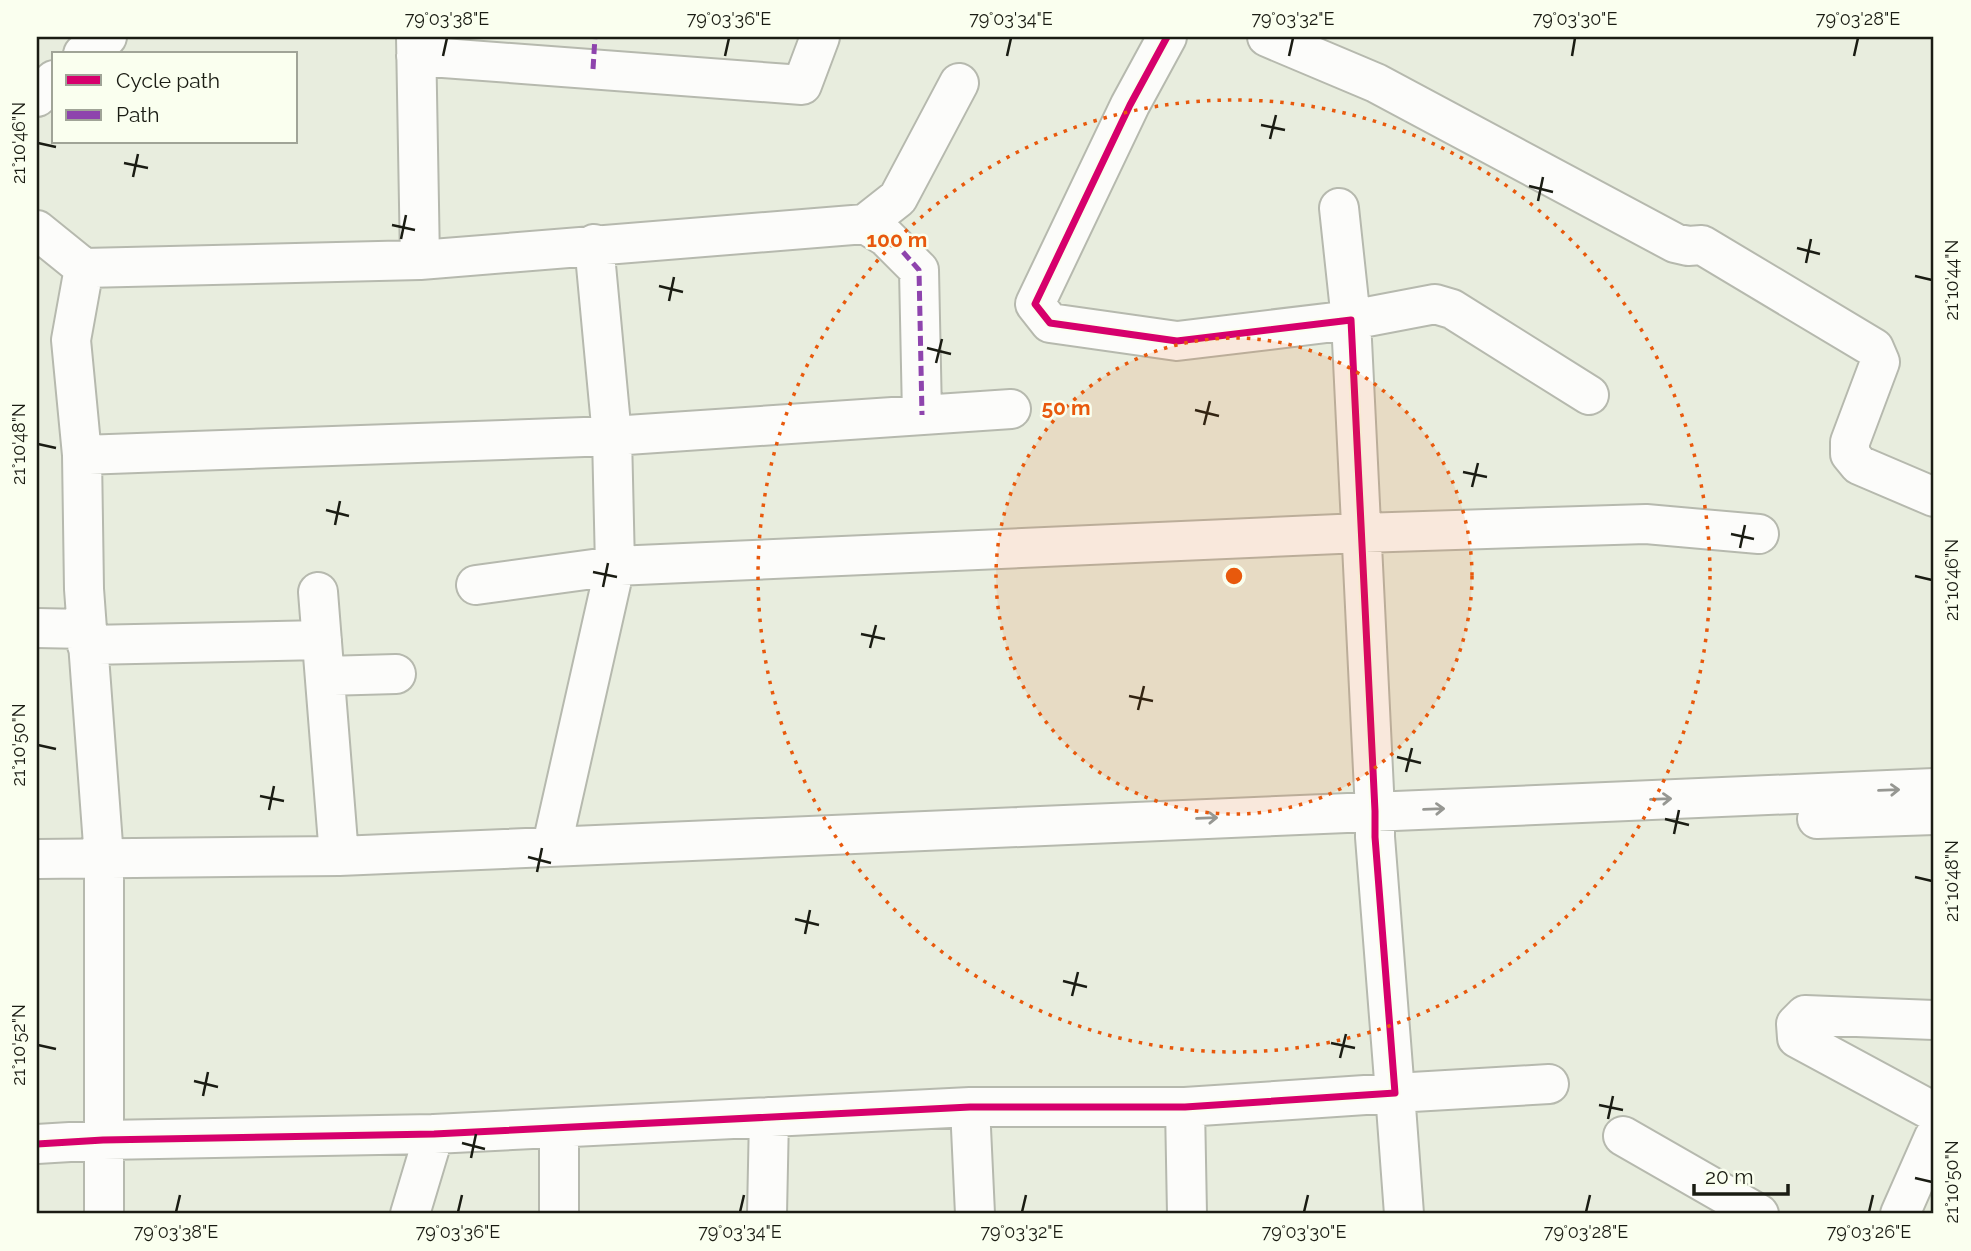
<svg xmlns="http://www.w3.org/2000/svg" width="1971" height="1251" font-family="Raleway,sans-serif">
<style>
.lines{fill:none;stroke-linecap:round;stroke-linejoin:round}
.minor-casing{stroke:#b6b9ae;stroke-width:42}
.minor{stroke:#fcfcfa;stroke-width:38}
.quiet{stroke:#8e44ad;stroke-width:5;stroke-dasharray:10 5;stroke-linecap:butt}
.cycleway-casing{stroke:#faffef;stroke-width:11}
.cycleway{stroke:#d6006c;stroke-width:7}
.oneway{stroke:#969792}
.ticks{fill:none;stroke:#1a1c13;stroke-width:2.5}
.ring{fill:none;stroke:#e8590c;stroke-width:3.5;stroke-dasharray:3.5 7}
.centre{fill:#e8590c;stroke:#faffef;stroke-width:3.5}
.ring-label{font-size:21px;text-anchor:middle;font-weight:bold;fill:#e8590c;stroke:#faffef;stroke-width:5;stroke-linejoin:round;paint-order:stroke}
.neatline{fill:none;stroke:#1a1c13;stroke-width:2.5}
.ticks-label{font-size:18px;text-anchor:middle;fill:#1a1c13}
</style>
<rect width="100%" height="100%" fill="#e8edde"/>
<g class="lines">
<defs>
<path id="minor" d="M1267,37L1376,83L1675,243L1688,246L1702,245L1874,348L1880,362L1850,442V454L1859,465L1934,497
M83,54L107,37
M416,56L802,85L820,37
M37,97L54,80
M1339,208L1351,320L1435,304L1452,309L1589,395
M865,224L886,237L919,270L922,415
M37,230L84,268L71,340L82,455L612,436L615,566L552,845
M594,244L612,436L1011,409
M420,260L865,224L898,198L959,83
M84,268L420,260L416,37
M82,455L84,589L104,858V1214
M476,585L615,566L1361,533L1646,524L1759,534
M318,592L339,856
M37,628L86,629
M87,645L322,640
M325,676L396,674
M1817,819L1934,815
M37,859L339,856L1934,788
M1934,1020L1805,1015L1796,1024L1797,1038L1934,1112
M970,1107L975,1214
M1185,1107L1187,1214
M559,1128V1214
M1623,1136L1759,1214
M37,1144L103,1140L434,1134L970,1107H1185L1395,1093L1375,837V811L1351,320L1177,341L1050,323L1035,304L1130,105L1167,37
M410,1214L434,1134
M767,1214L769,1117
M1404,1214L1395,1093L1549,1084
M1900,1214L1934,1137"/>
</defs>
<use href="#minor" class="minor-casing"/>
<use href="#minor" class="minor"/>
<path class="quiet" d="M593,69L595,37
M903,252L919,270L922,415"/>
<defs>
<path id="cycleway" d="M37,1144L103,1140L434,1134L970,1107H1185L1395,1093L1375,837V811L1351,320L1177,341L1050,323L1035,304L1130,105L1167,37"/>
</defs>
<use href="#cycleway" class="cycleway-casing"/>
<use href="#cycleway" class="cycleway"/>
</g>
<defs><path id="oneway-shaft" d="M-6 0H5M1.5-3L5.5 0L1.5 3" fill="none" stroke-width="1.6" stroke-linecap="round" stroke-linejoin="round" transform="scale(1.75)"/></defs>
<g class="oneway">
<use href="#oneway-shaft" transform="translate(1889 790) rotate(-2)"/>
<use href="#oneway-shaft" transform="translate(1661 799) rotate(-2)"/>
<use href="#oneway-shaft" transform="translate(1434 809) rotate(-2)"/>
<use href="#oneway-shaft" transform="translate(1207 818) rotate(-2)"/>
</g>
<path class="ticks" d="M443,56L447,38M725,56L729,38M1007,56L1011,38M1289,56L1293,38M1572,56L1575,38M1854,56L1858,38M1261,125L1285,130M1270,139L1276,115M38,143L56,147M124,163L148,168M133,177L138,154M1529,186L1553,192M1538,201L1543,177M392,225L415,230M401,239L406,215M1797,248L1820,254M1806,263L1811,239M1915,276L1932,280M659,286L683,292M669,301L674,277M927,348L951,354M936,363L942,339M1195,410L1219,416M1204,425L1210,401M38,444L56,448M1463,472L1487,477M1472,487L1478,463M326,510L349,516M335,525L340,501M1731,534L1754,539M1740,548L1745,525M593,572L617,577M1915,576L1932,580M603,587L608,563M861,634L885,639M870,648L876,625M1129,696L1153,701M1138,710L1144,686M38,745L56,749M1397,757L1421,763M1406,772L1412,748M260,796L284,801M269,810L274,786M1665,819L1689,825M1674,834L1679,810M528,857L551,863M537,872L542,848M1915,877L1932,881M795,919L819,925M805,934L810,910M1063,981L1087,987M1072,996L1078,972M1331,1043L1355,1048M38,1045L56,1049M1340,1058L1346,1034M194,1081L218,1087M203,1096L208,1072M1599,1105L1623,1110M1608,1119L1613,1096M462,1143L485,1149M471,1158L476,1134M1915,1178L1932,1182M176,1212L180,1195M458,1212L462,1195M740,1212L744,1195M1022,1212L1026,1195M1304,1212L1308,1195M1586,1212L1590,1195M1869,1212L1873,1195"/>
<circle cx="1234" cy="576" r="238" fill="#e8590c" fill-opacity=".12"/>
<g class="ring">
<circle cx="1234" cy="576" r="238"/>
<circle cx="1234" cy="576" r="476"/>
</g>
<circle cx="1234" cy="576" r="10" class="centre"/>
<g class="ring-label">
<text x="897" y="247">100 m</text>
<text x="1066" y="415">50 m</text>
</g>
<rect width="1971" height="1251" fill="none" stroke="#faffef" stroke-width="77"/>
<rect x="52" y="52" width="245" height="91" fill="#faffef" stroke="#a0a497" stroke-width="2"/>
<rect x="66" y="75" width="35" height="10" fill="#d6006c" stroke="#a0a497" stroke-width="2"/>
<text x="116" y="88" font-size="21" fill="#1a1c13">Cycle path</text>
<rect x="66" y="110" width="35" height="10" fill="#8e44ad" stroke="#a0a497" stroke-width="2"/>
<text x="116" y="122" font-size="21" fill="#1a1c13">Path</text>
<path d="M1694 1184v10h94v-10" fill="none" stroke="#1a1c13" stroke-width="3.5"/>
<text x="1705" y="1184" font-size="21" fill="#1a1c13" stroke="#faffef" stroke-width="5" paint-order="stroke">20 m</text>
<rect x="38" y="38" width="1894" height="1174" class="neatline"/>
<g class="ticks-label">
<text x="447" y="25">79°03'38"E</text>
<text x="729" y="25">79°03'36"E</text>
<text x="1011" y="25">79°03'34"E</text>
<text x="1293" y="25">79°03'32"E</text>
<text x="1575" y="25">79°03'30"E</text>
<text x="1858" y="25">79°03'28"E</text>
<text transform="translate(19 143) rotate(-90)" y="6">21°10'46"N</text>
<text transform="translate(1952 280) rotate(-90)" y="6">21°10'44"N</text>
<text transform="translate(19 444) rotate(-90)" y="6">21°10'48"N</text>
<text transform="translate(1952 580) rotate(-90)" y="6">21°10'46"N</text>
<text transform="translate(19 745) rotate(-90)" y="6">21°10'50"N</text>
<text transform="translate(1952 881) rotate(-90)" y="6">21°10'48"N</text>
<text transform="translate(19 1045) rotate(-90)" y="6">21°10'52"N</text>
<text transform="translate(1952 1182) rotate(-90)" y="6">21°10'50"N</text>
<text x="176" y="1238">79°03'38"E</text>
<text x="458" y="1238">79°03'36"E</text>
<text x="740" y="1238">79°03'34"E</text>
<text x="1022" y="1238">79°03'32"E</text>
<text x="1304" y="1238">79°03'30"E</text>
<text x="1586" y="1238">79°03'28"E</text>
<text x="1869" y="1238">79°03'26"E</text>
</g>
</svg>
